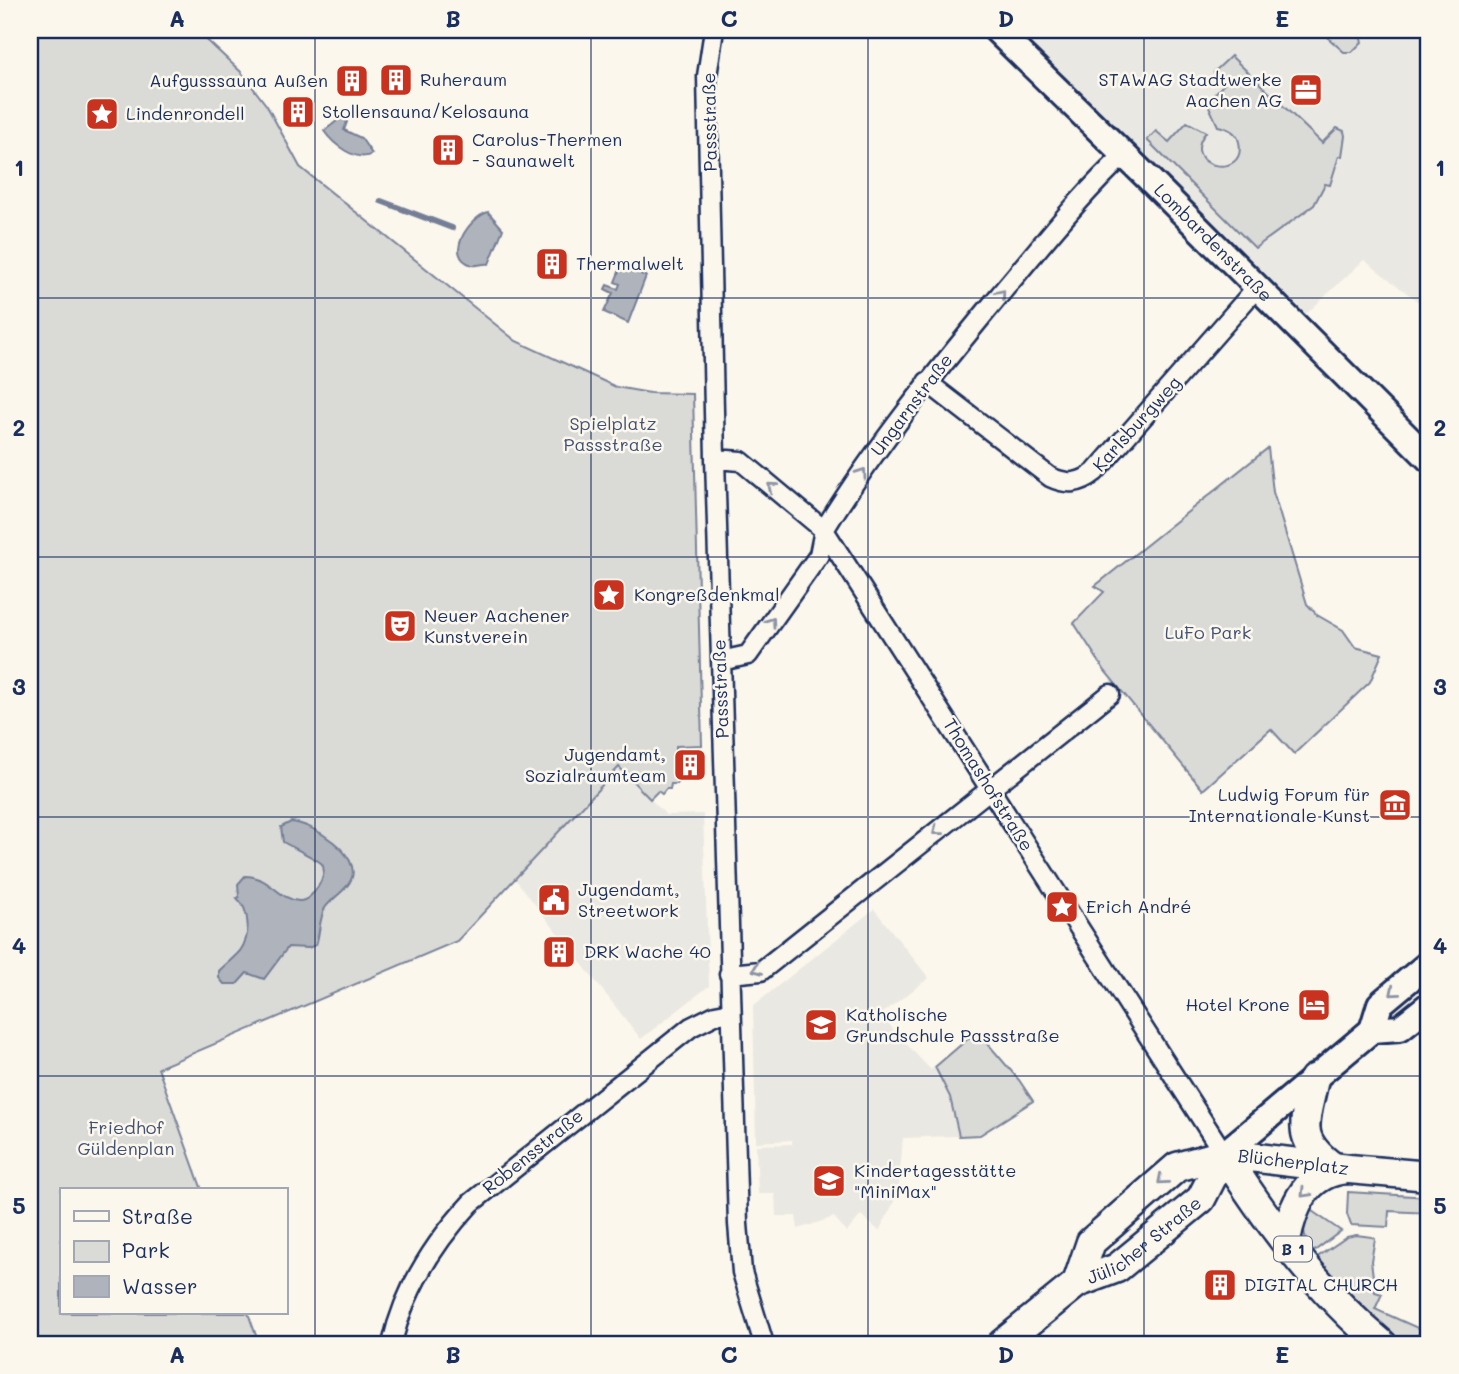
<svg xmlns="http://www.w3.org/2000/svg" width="1459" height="1374" font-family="Mali,sans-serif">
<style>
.built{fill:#eae8e2}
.green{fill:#dadad7;stroke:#7a849a;stroke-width:2}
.water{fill:#afb3bb;stroke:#747e96;stroke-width:2}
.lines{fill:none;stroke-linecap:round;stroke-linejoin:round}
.stream{stroke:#747e96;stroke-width:6}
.street-casing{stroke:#1b2f5e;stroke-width:23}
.secondary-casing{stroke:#1b2f5e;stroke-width:30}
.primary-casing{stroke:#1b2f5e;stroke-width:33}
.street{stroke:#fbf7ec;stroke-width:18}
.secondary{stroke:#fbf7ec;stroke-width:24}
.primary{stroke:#fbf7ec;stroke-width:28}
.oneway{stroke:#8b93a5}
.grid{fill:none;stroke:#1b2f5e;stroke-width:2;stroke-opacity:0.55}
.labels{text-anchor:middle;stroke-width:5;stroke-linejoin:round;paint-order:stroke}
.shield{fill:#fbf7ec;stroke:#5e6b89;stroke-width:2}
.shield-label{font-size:16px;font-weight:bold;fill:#1b2f5e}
.poi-label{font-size:18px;fill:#1b2f5e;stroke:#fbf7ec;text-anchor:start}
.street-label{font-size:18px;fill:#1b2f5e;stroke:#fbf7ec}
.park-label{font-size:18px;fill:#415176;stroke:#fbf7ec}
.neatline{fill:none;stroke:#1b2f5e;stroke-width:2.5}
.grid-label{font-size:23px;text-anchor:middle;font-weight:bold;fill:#1b2f5e}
</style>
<rect width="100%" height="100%" fill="#fbf7ec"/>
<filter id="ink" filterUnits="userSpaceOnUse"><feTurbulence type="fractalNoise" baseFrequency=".0143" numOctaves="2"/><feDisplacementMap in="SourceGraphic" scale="14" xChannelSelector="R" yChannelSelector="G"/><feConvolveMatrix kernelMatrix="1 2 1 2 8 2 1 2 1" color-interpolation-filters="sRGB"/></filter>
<g filter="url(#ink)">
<path class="built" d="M1017,30H1429V310L1364,260L1306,314Z
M619,767L666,815L703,814L709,986L641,1039L515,879Z
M874,909L929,978L881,1014L896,1033L931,1070L977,1031L1033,1101L980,1135L903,1138L899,1185L893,1204L879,1231L861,1215L847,1232L834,1217L798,1229L796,1216H776L775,1194H758L756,1145L792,1144V1140L756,1142L753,1006Z"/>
<path class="green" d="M30,30H196L241,72L267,106L300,167L516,341L616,387L650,393L693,394L702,745L676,746L677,784H671L670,789H666L662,794L658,791L650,799L619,767L457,941L158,1068L202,1190H61V1313H248L259,1344H30Z
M1319,30H1358L1362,42L1352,52H1344Z
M1231,56L1322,143L1337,128L1344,131L1345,136L1342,156H1339L1330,185L1325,184L1314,205L1255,248L1147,140L1156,131L1169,142L1187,122L1206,132C1177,168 1248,181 1239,142C1237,132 1228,128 1218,126L1207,102L1224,84L1214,72Z
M1268,448L1273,492L1307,604L1317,615L1343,630L1355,647L1382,654L1370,682L1294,754L1271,729L1203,790L1105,671L1074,623L1104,592L1095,586Z
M977,1031L1019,1080L1033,1101L980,1135L959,1136L950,1097L935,1067Z
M1348,1192L1429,1197V1213L1389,1211L1388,1227L1351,1225L1347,1214Z
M1309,1209L1341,1231L1313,1252C1301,1237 1303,1227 1309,1209Z
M1356,1235L1372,1237L1375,1239L1371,1261L1375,1292L1382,1294L1375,1309L1420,1329L1416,1344H1396L1313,1260L1347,1237Z"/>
<path class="water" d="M342,117L347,122L344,130L361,138L372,154C356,163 333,144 324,131Z
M488,212L503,229L489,264C483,263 478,266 472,265C443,256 469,218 488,212Z
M621,267L646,276L628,323L604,312L613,293L605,289L607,285L618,289L620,284L615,282Z
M291,822C312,823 363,855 351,880C346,891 332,898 325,908C319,919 320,933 316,945L308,948L288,947L264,979L247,973L237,984H224L219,978V971C226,964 234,958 240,951C251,936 250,910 237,898L239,897L238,884L245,876C270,876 279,900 299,901C312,902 329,874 322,864C319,860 290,846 283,842L281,827Z"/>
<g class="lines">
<path class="stream" d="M381,201L452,228"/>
<defs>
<path id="street" d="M714,30L707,76L715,459L738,1224L742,1272L764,1344
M927,382L1050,477C1067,485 1080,484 1095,472L1258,286
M715,459L741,461L824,530L1224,1154
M721,661L748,655L819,555L824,530C877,443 942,365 1007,286C1045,241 1082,194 1125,154
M729,974L761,971L1110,694
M392,1344C404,1289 433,1244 471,1203L691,1027L715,1015L731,1012"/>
<g id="secondary">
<path id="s1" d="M996,30L1149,179L1429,459"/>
<path d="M1372,1030L1380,1004L1429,963"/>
<path d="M1224,1154L1372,1030L1400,1028L1429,1005"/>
</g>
<g id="primary">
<path d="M1314,1079C1306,1121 1293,1137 1332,1166"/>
<path d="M1224,1154C1268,1223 1319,1292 1382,1344"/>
<path d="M1286,1241C1292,1206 1307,1172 1347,1169"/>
<path id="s2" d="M1077,1283L1091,1242L1177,1167L1224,1154L1349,1169L1429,1176"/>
<path id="s3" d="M1002,1344L1077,1283L1117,1268L1201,1199L1224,1154"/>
</g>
</defs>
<use href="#street" class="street-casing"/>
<use href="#secondary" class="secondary-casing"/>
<use href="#primary" class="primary-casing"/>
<use href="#street" class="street"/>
<use href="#secondary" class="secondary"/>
<use href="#primary" class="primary"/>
</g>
<defs><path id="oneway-chevron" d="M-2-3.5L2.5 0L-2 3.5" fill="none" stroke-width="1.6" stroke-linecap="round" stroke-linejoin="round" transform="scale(1.75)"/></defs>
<g class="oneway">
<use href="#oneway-chevron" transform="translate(1001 294) rotate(-50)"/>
<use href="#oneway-chevron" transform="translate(862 473) rotate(-55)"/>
<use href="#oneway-chevron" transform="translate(772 487) rotate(-140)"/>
<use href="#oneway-chevron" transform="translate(771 622) rotate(-55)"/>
<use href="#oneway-chevron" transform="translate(937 831) rotate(142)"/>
<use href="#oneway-chevron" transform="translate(757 969) rotate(158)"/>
<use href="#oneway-chevron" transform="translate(1394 992) rotate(140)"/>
<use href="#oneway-chevron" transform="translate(1162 1180) rotate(139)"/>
<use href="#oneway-chevron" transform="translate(1305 1193) rotate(134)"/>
</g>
</g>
<path class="grid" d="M315,30V1344M591,30V1344M868,30V1344M1144,30V1344M30,298H1429M30,557H1429M30,817H1429M30,1076H1429"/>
<defs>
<symbol id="building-square" viewBox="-11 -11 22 22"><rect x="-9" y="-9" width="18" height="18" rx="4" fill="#c8321e" stroke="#fbf7ec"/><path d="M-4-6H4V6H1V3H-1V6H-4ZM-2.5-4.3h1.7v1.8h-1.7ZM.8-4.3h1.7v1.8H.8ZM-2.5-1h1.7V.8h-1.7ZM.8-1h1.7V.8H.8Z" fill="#fff"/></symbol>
<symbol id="office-square" viewBox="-11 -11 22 22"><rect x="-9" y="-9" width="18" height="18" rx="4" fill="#c8321e" stroke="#fbf7ec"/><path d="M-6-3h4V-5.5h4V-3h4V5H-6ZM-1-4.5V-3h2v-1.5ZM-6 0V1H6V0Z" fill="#fff"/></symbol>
<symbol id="sight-square" viewBox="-11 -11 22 22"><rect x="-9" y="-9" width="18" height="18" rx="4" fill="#c8321e" stroke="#fbf7ec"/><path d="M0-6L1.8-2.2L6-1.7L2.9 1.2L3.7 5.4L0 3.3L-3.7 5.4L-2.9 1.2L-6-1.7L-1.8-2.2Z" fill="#fff"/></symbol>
<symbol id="theatre-square" viewBox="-11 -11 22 22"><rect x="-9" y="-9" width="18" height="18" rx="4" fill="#c8321e" stroke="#fbf7ec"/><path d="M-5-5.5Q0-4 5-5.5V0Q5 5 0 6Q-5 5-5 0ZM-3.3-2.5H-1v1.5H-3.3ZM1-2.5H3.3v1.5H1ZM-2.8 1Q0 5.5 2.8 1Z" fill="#fff"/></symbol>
<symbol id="museum-square" viewBox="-11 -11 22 22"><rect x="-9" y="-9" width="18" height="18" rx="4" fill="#c8321e" stroke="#fbf7ec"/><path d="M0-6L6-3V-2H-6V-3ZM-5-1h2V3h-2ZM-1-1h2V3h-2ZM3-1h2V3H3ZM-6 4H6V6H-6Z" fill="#fff"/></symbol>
<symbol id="civic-square" viewBox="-11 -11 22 22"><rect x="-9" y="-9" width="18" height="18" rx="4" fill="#c8321e" stroke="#fbf7ec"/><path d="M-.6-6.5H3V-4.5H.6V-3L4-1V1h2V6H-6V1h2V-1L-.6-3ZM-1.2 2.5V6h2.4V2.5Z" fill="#fff"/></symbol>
<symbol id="hotel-square" viewBox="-11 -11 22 22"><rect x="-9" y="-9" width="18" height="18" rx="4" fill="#c8321e" stroke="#fbf7ec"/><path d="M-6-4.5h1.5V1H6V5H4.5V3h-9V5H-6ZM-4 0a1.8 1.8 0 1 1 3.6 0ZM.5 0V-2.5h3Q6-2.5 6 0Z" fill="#fff"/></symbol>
<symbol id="school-square" viewBox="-11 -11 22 22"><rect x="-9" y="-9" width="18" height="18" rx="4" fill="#c8321e" stroke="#fbf7ec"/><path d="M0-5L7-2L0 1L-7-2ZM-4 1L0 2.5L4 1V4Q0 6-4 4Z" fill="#fff"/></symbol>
</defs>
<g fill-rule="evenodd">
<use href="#building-square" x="377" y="61" width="38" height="38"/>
<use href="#building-square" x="333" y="62" width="38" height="38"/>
<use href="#office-square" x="1287" y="71" width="38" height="38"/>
<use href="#building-square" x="279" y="93" width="38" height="38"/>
<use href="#sight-square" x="83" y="95" width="38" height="38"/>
<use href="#building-square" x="429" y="131" width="38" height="38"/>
<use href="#building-square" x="533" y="245" width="38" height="38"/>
<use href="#sight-square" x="590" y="576" width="38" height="38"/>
<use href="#theatre-square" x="381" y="607" width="38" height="38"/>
<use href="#building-square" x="671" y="746" width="38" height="38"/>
<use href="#museum-square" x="1376" y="786" width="38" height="38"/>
<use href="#civic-square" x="535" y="881" width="38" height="38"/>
<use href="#sight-square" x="1043" y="888" width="38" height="38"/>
<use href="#building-square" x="540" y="933" width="38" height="38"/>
<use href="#hotel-square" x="1295" y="986" width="38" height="38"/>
<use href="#school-square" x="802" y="1006" width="38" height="38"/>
<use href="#school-square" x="810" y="1162" width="38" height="38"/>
<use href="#building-square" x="1201" y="1266" width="38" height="38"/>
</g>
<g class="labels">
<rect class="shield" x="1274" y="1236.5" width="38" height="25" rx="5"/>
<g class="shield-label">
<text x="1293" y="1255">B 1</text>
</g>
<g class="poi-label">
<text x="420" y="86">Ruheraum</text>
<text x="1282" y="86" text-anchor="end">STAWAG Stadtwerke<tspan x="1282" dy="21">Aachen AG</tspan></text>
<text x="328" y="87" text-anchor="end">Aufgusssauna Außen</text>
<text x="322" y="118">Stollensauna/Kelosauna</text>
<text x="126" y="120">Lindenrondell</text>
<text x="472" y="146">Carolus-Thermen<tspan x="472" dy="21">- Saunawelt</tspan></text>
<text x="576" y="270">Thermalwelt</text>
<text x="634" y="601">Kongreßdenkmal</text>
<text x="424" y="622">Neuer Aachener<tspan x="424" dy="21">Kunstverein</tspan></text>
<text x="666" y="761" text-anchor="end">Jugendamt,<tspan x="666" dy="21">Sozialraumteam</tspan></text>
<text x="1370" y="801" text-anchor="end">Ludwig Forum für<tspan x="1370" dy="21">Internationale Kunst</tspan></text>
<text x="578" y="896">Jugendamt,<tspan x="578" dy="21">Streetwork</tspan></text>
<text x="1086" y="913">Erich André</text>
<text x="584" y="958">DRK Wache 40</text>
<text x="1290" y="1011" text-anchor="end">Hotel Krone</text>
<text x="846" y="1021">Katholische<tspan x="846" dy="21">Grundschule Passstraße</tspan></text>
<text x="854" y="1177">Kindertagesstätte<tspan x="854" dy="21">"MiniMax"</tspan></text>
<text x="1244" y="1291">DIGITAL CHURCH</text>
</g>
<g class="street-label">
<text transform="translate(710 122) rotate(-91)" y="6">Passstraße</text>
<text dy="6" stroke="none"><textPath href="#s1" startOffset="304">Lombardenstraße</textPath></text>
<text transform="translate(912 405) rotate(-53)" y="6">Ungarnstraße</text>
<text transform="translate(1137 424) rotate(-48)" y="6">Karlsburgweg</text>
<text transform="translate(721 689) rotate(-92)" y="6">Passstraße</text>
<text transform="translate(988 785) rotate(58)" y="6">Thomashofstraße</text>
<text transform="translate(533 1152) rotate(-39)" y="6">Robensstraße</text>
<text dy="6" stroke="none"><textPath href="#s2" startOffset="276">Blücherplatz</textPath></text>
<text dy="6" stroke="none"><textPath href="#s3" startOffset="177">Jülicher Straße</textPath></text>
</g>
<g class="park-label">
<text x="613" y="430">Spielplatz<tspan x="613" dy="21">Passstraße</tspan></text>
<text x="1208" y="639">LuFo Park</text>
<text x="126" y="1134">Friedhof<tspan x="126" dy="21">Güldenplan</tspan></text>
</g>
</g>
<rect width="1459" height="1374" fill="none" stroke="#fbf7ec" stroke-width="77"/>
<rect x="60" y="1188" width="228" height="126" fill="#fbf7ec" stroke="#a1a7b3" stroke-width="2"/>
<rect x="74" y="1211" width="35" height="10" fill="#fbf7ec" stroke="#a1a7b3" stroke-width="2"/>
<text x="122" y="1224" font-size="21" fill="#1b2f5e">Straße</text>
<rect x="74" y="1241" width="35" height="21" fill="#dadad7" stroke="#a1a7b3" stroke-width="2"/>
<text x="122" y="1258" font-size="21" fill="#1b2f5e">Park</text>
<rect x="74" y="1276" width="35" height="21" fill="#afb3bb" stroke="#a1a7b3" stroke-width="2"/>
<text x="122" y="1294" font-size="21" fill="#1b2f5e">Wasser</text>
<rect x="38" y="38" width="1382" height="1298" class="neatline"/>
<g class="grid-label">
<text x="177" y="27">A</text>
<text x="453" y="27">B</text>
<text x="729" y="27">C</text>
<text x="1006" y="27">D</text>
<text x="1282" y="27">E</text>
<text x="19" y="176">1</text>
<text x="1440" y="176">1</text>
<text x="19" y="436">2</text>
<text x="1440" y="436">2</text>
<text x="19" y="695">3</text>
<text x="1440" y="695">3</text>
<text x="19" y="954">4</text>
<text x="1440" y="954">4</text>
<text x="19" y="1214">5</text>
<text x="1440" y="1214">5</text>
<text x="177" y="1363">A</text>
<text x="453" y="1363">B</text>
<text x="729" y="1363">C</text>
<text x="1006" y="1363">D</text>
<text x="1282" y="1363">E</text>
</g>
</svg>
